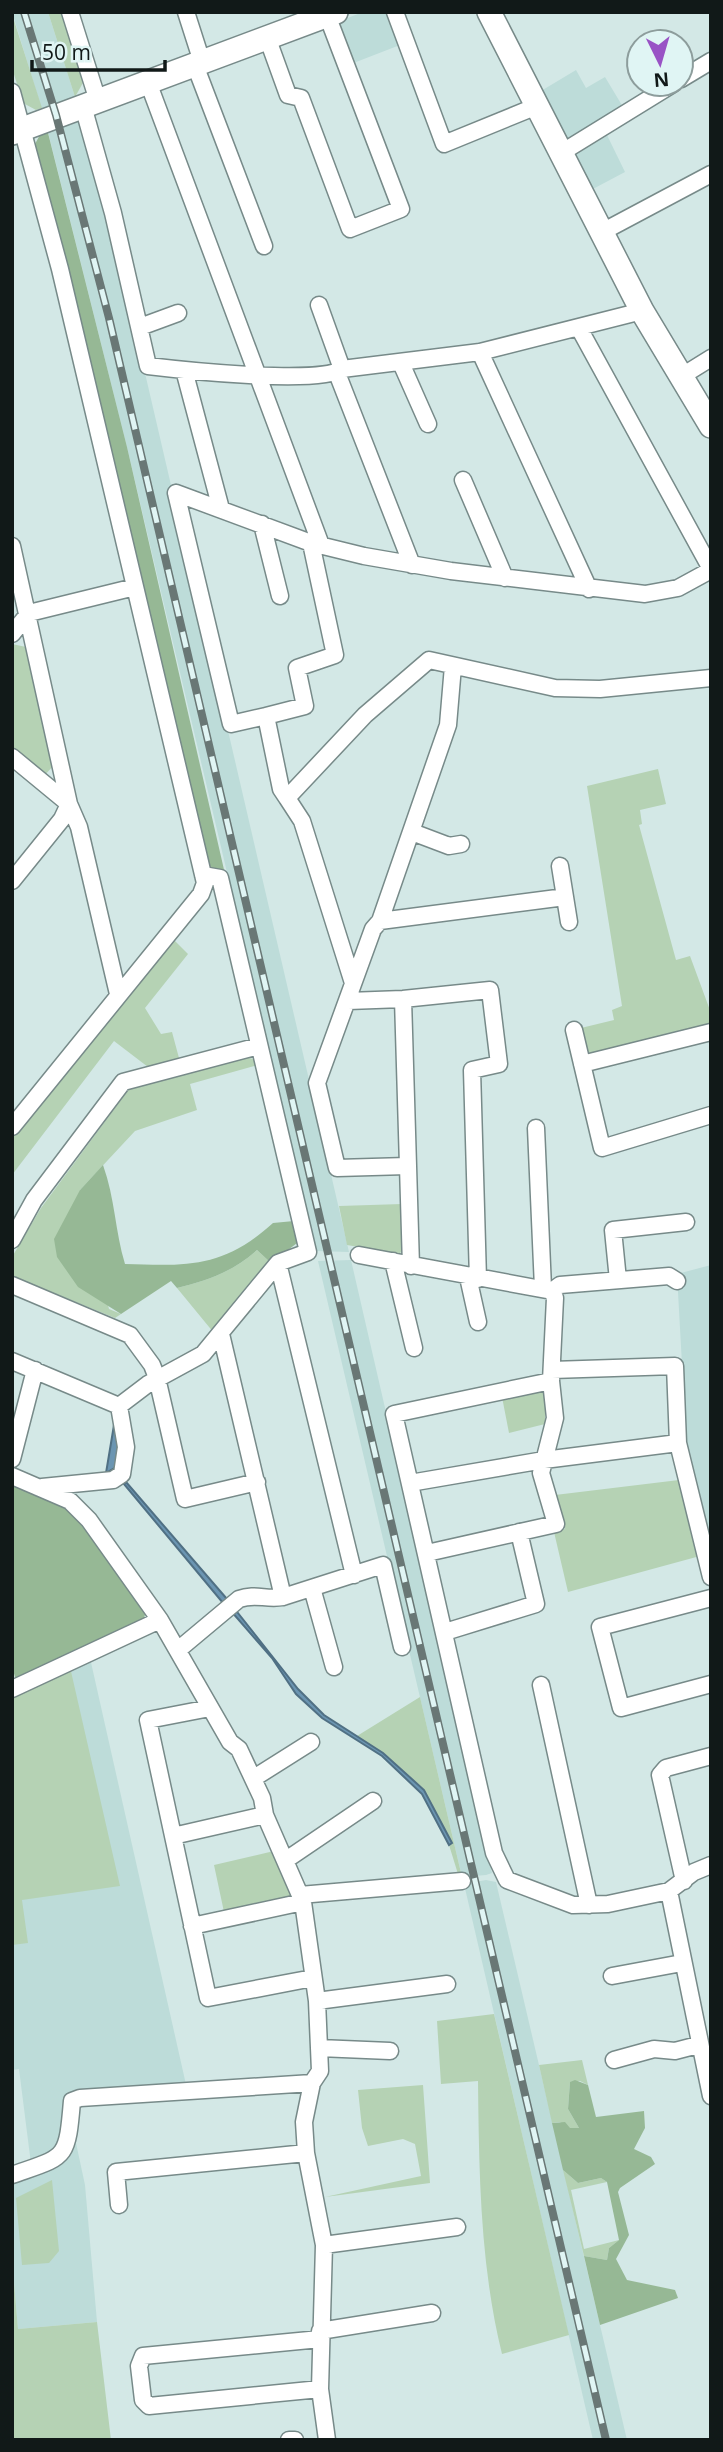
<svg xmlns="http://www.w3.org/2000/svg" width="723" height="2452" font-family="'Open Sans',sans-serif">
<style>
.built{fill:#bddcd9}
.green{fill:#b5d2b4}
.forest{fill:#96b895}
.water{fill:#6b95b2;stroke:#507084;stroke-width:2}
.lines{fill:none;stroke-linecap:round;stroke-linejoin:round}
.street-casing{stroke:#778a89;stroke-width:19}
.secondary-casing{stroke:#778a89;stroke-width:26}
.street{stroke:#fff;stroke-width:16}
.secondary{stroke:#fff;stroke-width:23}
.rail-casing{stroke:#697775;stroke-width:8}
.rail{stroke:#e0f5f4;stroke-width:5;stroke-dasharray:16;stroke-linecap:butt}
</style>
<rect width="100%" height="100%" fill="#d3e8e6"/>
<path class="built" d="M12,12H48L75,97L42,110Z
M363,12H388L400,45L351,64L337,27L340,21Z
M576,70L586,88L605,77L623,107L570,140L566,139L541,91Z
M80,116L109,218L349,1252L316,1251L127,447L47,128Z
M606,133L625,172L591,190L574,158L579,148Z
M351,1260L492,1873L486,1875L462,1877L318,1261Z
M711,1265V1554L687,1455L677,1274Z
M90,1658L187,2089L74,2093L60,2147L31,2164L19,2069L12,2070V1694Z
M486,1880L496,1882L627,2440H593L464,1884Z
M76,2143L85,2185L97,2322L18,2329L12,2259V2183L68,2154Z"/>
<path class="green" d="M48,12H63L84,81L75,97Z
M12,14L42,108L36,110L23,103L12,68Z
M12,644L26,647L54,765L43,777L12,752Z
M658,769L666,804L640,810L642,824L639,825L676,960L690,956L711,1013V1024L592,1054L586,1050L581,1028L614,1020L612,1010L622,1006L587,786Z
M172,938L188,954L145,1008L161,1034L172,1032L179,1058L148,1067L114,1041L12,1175V1138Z
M248,1057L257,1061L258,1065L190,1084L197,1110L135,1131L80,1190L109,1309L121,1314L115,1318L12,1276V1257L41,1208L129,1089Z
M402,1204L404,1249L399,1254L347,1245L339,1206Z
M257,1250L271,1263L214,1333L177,1288C207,1281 234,1271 257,1250Z
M538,1390L545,1394V1424L509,1433L502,1397Z
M679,1480L700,1556L568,1592L554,1532L565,1529L555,1495Z
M70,1667L120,1886L22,1900L28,1943L12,1945V1694Z
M420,1697L461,1873L458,1874L449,1845L452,1843L424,1790L383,1753L357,1736Z
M274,1851L293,1890L288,1899L224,1912L214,1865Z
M494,2014L569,2335L502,2354C480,2265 479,2172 478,2081L441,2084L437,2021Z
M582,2060L588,2085L580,2081L570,2082L568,2109L579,2128H569L560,2122L552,2123L539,2065Z
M423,2085L430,2183L325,2197L421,2176L415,2144L403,2139L368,2146L362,2128L358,2090Z
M563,2170L578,2183L601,2178L607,2182L571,2190L584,2249L619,2240L609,2248L607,2260L584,2256Z
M52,2180L59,2251L49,2263L22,2265L16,2198Z
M12,2259L18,2329L97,2322L111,2440H12Z"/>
<path class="forest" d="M47,129L127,447L225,874L210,869L35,144L42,131Z
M103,1165C115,1198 115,1231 125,1264C189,1266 223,1268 273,1223L294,1221L301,1240L271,1263L257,1250C234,1271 207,1281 177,1288L171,1281L121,1314L78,1287L57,1257L54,1239L80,1190Z
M12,1484L57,1499L85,1525L146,1610L144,1619L16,1681L12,1666Z
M575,2080L588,2085L596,2117L644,2111L645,2128L634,2149L651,2157L655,2164L620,2188L618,2192L629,2235L616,2259L627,2280L675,2290L678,2298L600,2325L584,2256L607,2260L609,2248L619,2240L607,2182L601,2178L578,2183L563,2170L552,2123L565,2122L570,2128H579L568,2109L570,2082Z"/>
<path class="water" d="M115,1419L119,1447L116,1467L106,1473Z
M126,1482L227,1599L223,1603L124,1484Z
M234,1608L298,1689L324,1715L383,1753L424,1790L452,1843L449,1845L422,1794L382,1756L322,1718L296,1694L272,1658L231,1611Z"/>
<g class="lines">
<defs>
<path id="street" d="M70,12L98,101
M186,12L202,62
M395,12L444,144L537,106
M267,37L288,95L301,98L350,229L401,209L327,15
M195,65L264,246
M681,79L711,61
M148,82L321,545
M12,92L60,269L205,883L201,894L12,1127
M83,106L113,213L148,366C181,370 320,385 342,369L480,352L642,311
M561,153L673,84
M602,232L711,174
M319,305L342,369
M140,327L178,313
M579,328L711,569
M480,352L589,589
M401,363L428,424
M184,370L221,509
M337,373L412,565
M682,376L711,358
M463,480L505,578
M176,493L311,543L364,556L451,571L645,594L678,588L711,570
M176,493L231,724L266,716L281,789L287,798
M262,524L280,596
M12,546L69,804L79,827L118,994
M12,634L29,613L135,587
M266,716L305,706L297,668L335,655L311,543
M12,757L69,804
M412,832L449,846L461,844
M560,866L565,897
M12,881L62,819L69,804
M380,921L565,897L569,922
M353,983L302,821L287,798L365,715L429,660L555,688L600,689L711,678
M403,999L411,1266
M348,1001L403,999L490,990L499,1064L472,1070L478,1279
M574,1030L602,1148L711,1115
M582,1064L711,1032
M536,1128L543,1288
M407,1166L337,1168L317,1083L373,929L380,921L448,725L453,666
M12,1240L34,1200L123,1082L259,1046
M359,1255L552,1291L560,1285L669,1276L677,1281
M393,1261L414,1348
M278,1263L354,1575
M468,1277L478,1322
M618,1280L613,1230L686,1222
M12,1285L130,1335L152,1365L157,1378L185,1499L257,1482
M221,1334L283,1597
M12,1361L119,1406
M552,1370L675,1366L678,1443L711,1577
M551,1381L394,1414L494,1853L507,1880L573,1905L608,1904L669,1891L694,1872L711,1865
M119,1406L148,1384L203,1354L278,1263L308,1252L220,878L203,875
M12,1459L35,1370
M12,1476L70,1501L89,1520L160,1620L230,1742L239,1749L262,1798L265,1815L303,1902L317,2001L320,2071L312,2083L80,2098L72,2101C67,2161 66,2156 12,2175
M410,1483L544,1460L678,1443
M42,1487L113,1480L122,1474L126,1447L119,1406
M427,1553L556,1524L541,1473L555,1418L551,1381L555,1298L552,1291
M312,1588L334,1667
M711,1598L600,1627L621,1708L711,1684
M445,1632L536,1604L519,1532
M178,1650L239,1599C255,1593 266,1600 283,1597L383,1565L402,1647
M541,1685L589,1905
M12,1689L160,1620
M210,1708L148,1720L208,1998L313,1978
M254,1778L311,1742
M173,1836L265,1815
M286,1860L373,1801
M684,1881L660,1775L666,1768L711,1756
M669,1891L711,2096
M300,1895L462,1881
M192,1926L303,1902
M612,1976L682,1963
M317,2001L447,1984
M319,2048L390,2051
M614,2060L654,2049L675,2051L698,2045
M312,2083L304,2122L306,2153L324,2245L320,2389L327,2440
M119,2205L116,2172L306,2153
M324,2245L457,2227
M320,2331L432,2313
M320,2339L143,2356L139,2366L143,2400L149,2406L320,2389
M289,2440H295"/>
<path id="secondary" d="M489,12L642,311L711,426
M12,133L336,12"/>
</defs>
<use href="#street" class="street-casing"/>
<use href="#secondary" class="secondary-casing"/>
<use href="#street" class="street"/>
<use href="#secondary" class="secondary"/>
<defs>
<path id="rail" d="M24,12L56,115L109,318L606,2440"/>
</defs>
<use href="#rail" class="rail-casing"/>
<use href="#rail" class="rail"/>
</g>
<rect width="723" height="2452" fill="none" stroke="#111918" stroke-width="28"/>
<g transform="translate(660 63) rotate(175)"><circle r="33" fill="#e0f5f4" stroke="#8d9d9c" stroke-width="2"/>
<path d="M0-5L12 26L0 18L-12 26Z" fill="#9952c5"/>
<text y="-10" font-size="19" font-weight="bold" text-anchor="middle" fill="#111918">N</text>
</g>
<path d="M32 60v10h133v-10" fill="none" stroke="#111918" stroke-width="3.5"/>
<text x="42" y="60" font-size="21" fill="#111918" stroke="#e0f5f4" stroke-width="5" paint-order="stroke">50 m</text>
</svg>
